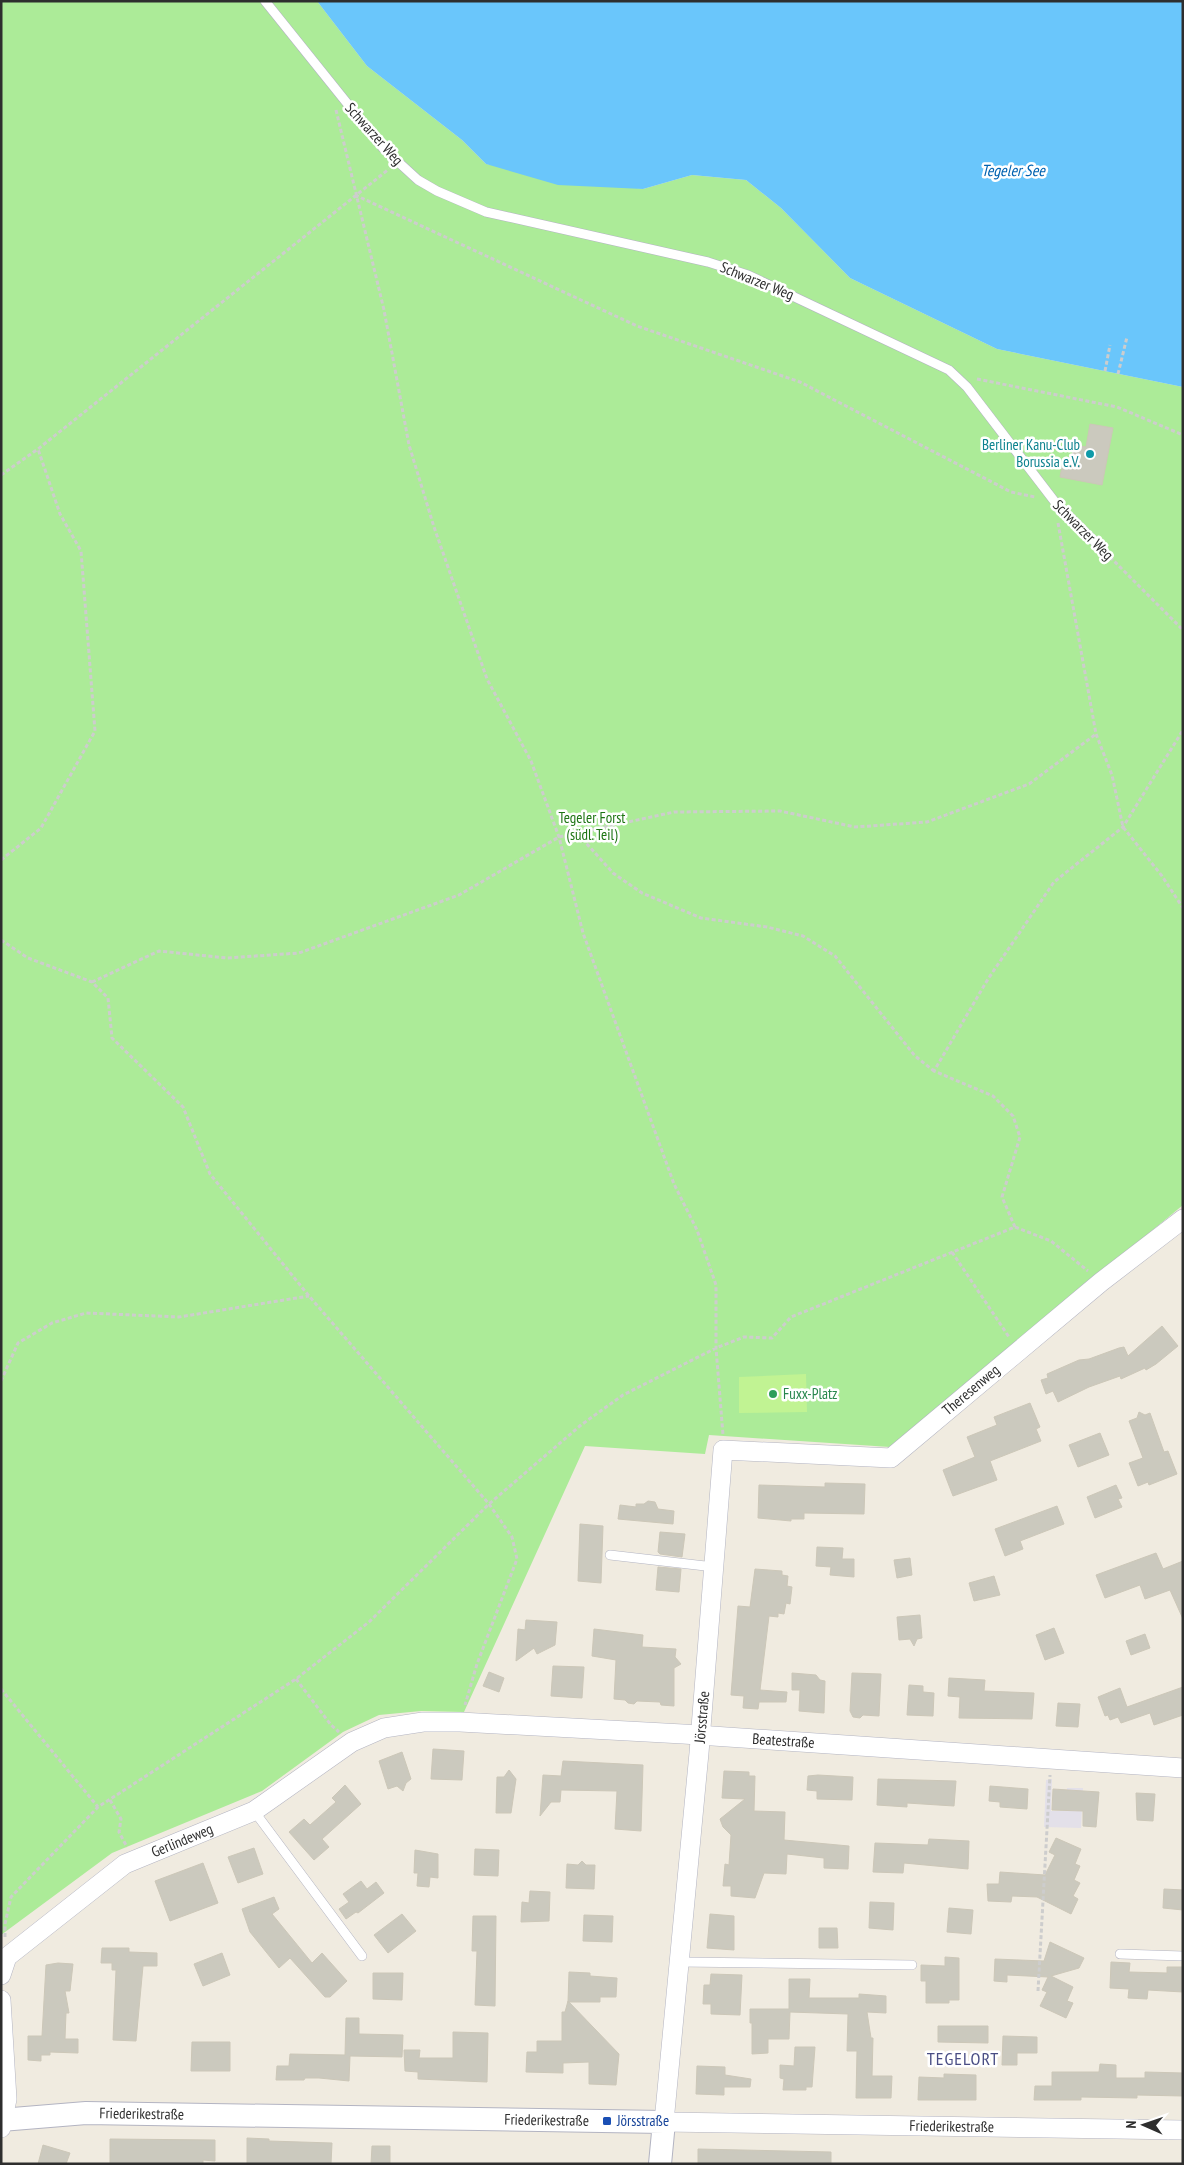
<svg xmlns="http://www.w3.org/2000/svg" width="1184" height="2165" font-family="'PT Sans Narrow',sans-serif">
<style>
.industrial{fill:#e3e0e9}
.green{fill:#aceb98}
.pitch{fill:#c1f393}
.water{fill:#6ac6fb}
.building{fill:#cbc9be;stroke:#ccc7b8}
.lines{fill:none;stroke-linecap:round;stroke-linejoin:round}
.service-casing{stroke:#b3b4c2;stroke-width:10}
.minor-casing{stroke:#b3b4c2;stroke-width:20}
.tertiary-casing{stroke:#b3b4c2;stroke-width:24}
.path{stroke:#cdcdcd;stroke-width:3;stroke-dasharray:4 2.5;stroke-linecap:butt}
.service{stroke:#fff;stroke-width:9}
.minor{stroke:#fff;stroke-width:19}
.tertiary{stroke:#fff;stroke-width:22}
.culture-dot{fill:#0f9aa8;stroke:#fff;stroke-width:2}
.leisure-dot{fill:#2e9e5b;stroke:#fff;stroke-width:2}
.transit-dot{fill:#1a4fb4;stroke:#fff;stroke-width:2}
.labels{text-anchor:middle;stroke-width:5;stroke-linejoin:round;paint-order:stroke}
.street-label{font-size:15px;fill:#2e2e2e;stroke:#fff}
.culture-label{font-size:15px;fill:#0d838f;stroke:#fff;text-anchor:end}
.park-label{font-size:15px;fill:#1e7514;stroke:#fff}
.leisure-label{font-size:15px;fill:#27864d;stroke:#fff;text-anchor:start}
.transit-label{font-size:15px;fill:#164399;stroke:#fff;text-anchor:start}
.water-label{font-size:16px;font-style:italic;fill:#0062b0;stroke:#fff}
.quarter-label{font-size:18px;letter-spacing:1px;fill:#494d84;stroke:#fff}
</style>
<rect width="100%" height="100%" fill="#f0ebe0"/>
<path class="industrial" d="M1052,1779L1051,1811H1066L1067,1788H1083L1081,1828L1044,1827L1046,1780Z"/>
<path class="green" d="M1,1H317L367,66L462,140L486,164L643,189L692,175L746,180L781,208L850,278L997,349L1183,387V1205L890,1447L709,1435L705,1454L585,1446L464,1712L421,1711L379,1715L343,1732L262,1791L112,1853L1,1935Z"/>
<path class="pitch" d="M806,1374L807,1412L739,1413V1377Z"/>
<path class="water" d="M317,1H1183V387L997,349L850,278L781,208L746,180L692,175L643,189L558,185L486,164L462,140L367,66Z"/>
<path class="building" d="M1090,424L1113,428L1102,485L1060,477L1063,461L1071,462L1074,445L1086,447Z
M1162,1326L1178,1346L1156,1364L1146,1370L1145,1368L1121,1379L1120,1376L1089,1387L1058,1402L1053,1391L1046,1394L1041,1380L1048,1378L1047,1374L1079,1360L1089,1359L1119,1348L1124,1347L1128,1356Z
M1030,1403L1040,1427L1036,1429L1041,1441L990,1461L997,1480L953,1496L943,1470L975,1457L967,1437L997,1425L994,1417Z
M1139,1412L1145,1415L1150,1413L1164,1452L1168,1451L1177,1474L1149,1485L1148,1482L1138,1486L1129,1463L1143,1458L1129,1421L1137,1418Z
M1100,1433L1109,1455L1078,1467L1069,1445Z
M825,1483L865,1484L864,1514L804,1513V1519H791V1521L758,1518L759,1485L825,1487Z
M1116,1485L1122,1498L1118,1499L1122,1507L1095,1518L1087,1497Z
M648,1501L655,1502L658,1509L674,1511L673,1524L618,1519L620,1505L636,1507V1504H644Z
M1057,1506L1064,1524L1020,1541L1023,1549L1005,1556L995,1529Z
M580,1524L603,1526L601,1583L578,1581Z
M660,1532L685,1534L682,1557L660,1554L658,1552Z
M817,1547L843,1548L842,1559H854V1577L830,1575L831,1567L816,1566Z
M1156,1553L1163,1569L1183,1561V1619L1170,1590L1145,1599L1140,1585L1105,1598L1096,1575Z
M910,1558L912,1575L897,1578L894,1560Z
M658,1567L681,1569L679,1592L656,1590Z
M755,1569L782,1571V1575L788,1576L787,1586L792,1587L790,1604L786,1603L784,1614L778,1613V1617L769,1616L760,1690L787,1692L786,1702H759L758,1709L743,1708L744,1696L731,1695L738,1606L750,1607Z
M994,1576L1000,1595L974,1601L969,1583Z
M920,1615L922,1638L917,1639L914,1646L910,1639L899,1640L897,1617Z
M526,1620L557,1622L555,1645L537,1654L534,1648L516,1661L518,1629L525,1630Z
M1054,1628L1064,1653L1045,1660L1036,1635Z
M594,1629L643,1635L642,1647L676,1649L675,1657L681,1664L674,1668V1706L661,1705L660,1702L637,1701L634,1704L628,1703L625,1700L614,1699L616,1660L592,1656Z
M1145,1634L1150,1648L1131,1655L1126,1641Z
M553,1666L584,1667L582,1698L551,1696Z
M489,1672L504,1678L499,1692L483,1686Z
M792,1673L816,1675L820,1680L825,1681L824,1713L799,1711L800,1690H792Z
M852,1673L881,1674L879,1716L863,1715L860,1718L853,1717L850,1711Z
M949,1678L985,1680L984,1691L1034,1693L1032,1719L959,1718L960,1697L948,1696Z
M909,1685L923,1686V1692L934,1693L933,1716L907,1715Z
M1183,1687V1715L1154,1725L1150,1713L1121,1723L1118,1717L1110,1720L1108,1715L1105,1716L1098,1697L1120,1688L1127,1707Z
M1058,1703L1080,1704L1078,1727L1056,1726Z
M433,1749L464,1751L462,1780L431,1779Z
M402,1752L411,1779L406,1783L403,1791L397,1786L388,1789L379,1761Z
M563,1761L643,1765L641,1831L615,1829L617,1791L561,1790L560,1802H551L540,1816L543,1775L561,1776Z
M509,1770L516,1779L511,1813H496L497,1777H504Z
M724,1771L749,1772V1776H755L754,1811L785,1812L784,1840L849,1846L848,1869L824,1868V1858L787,1854L786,1874L764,1873L755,1898L731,1896V1886H723L725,1864L729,1865L731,1835L723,1827L720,1819L745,1799L722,1798Z
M818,1775L853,1777L852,1800L817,1799V1791L807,1790L808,1776Z
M878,1779L956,1781L954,1806L907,1803V1807L877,1805Z
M345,1785L361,1804L322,1839L329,1847L314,1860L289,1832L304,1819L310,1825L336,1802L332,1798Z
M990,1786L1028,1789L1027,1809L1000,1807V1802L989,1801Z
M1053,1789L1099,1792L1096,1827L1083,1826V1811L1052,1810Z
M1136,1793L1155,1794L1153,1821L1137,1820Z
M1056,1838L1081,1849L1075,1864L1080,1866L1074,1880L1080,1883L1073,1896L1078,1899L1071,1914L1037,1897L1012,1896L1011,1902L988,1901L987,1884H999L1000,1872L1045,1875L1055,1855L1049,1852Z
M929,1839L969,1841L968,1869L904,1863L903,1873L873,1872L875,1843L928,1845Z
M254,1848L263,1874L238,1883L228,1857Z
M475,1849L499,1850L498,1876L474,1875Z
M415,1850L438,1854V1878L430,1877L429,1887L417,1886L418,1873H414Z
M582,1861L586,1865H595L594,1889L566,1888L567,1864L578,1865Z
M203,1863L218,1903L170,1921L155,1881Z
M361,1881L367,1889L376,1882L384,1893L358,1913L356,1912L346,1919L339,1909L349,1902L343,1894Z
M1164,1889L1183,1890V1910L1163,1908Z
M530,1891L550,1892L549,1921L521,1922L522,1902L529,1903Z
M274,1897L279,1909L272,1914L312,1963L322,1953L347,1981L330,1997H325L290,1958L279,1968L250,1932L242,1909Z
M870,1902L894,1903L893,1930L869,1928Z
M949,1908L973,1910L971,1934L947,1932Z
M402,1914L416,1931L388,1953L374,1935Z
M710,1914L734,1916V1950L707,1948Z
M584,1915L613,1916L612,1942L583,1941Z
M473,1916H496L495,2006L475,2005L477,1951H472Z
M819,1928H837L838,1948H819Z
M1050,1942L1084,1958L1079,1968L1051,1976L1073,1987L1067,2001L1073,2003L1066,2018L1040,2006L1047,1992L1042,1990L1048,1977L1007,1975V1982L994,1981L995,1959L1044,1961Z
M102,1948H129V1952L157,1953V1966H143L136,2041L113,2040L116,1970H112V1963H101Z
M222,1953L230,1975L203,1986L194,1964Z
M945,1957L959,1958V2000H949V2003H926V1981H921V1965L945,1966Z
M1111,1962L1130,1963L1129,1972L1167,1973V1967H1183V1992L1148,1990L1147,1999L1128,1998L1129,1989L1110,1988Z
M58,1963L73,1964L70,1991H65L69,2013H66L65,2039H78V2053L50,2052V2055H41V2061L28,2060V2036H42L46,1965Z
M569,1972L590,1973V1976L617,1978L616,1997H600V2002H568Z
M373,1973H403L402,2000L373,1999Z
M711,1974L742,1975L740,2015L711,2014V2004H703L704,1985H710Z
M789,1979H810L809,1998H859V1994L886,1996V2013L867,2012L871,2038H873L872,2076H892L891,2098H856L857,2051H847L848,2014L790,2012L789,2039H768V2053L752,2054V2023H750V2009H789Z
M568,2001L619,2054L616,2085L589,2084V2062L563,2063V2073L526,2072L527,2052H537V2041H562V2012H565Z
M346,2018H359V2034L403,2035L402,2057L350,2056L349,2081L319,2078H305L304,2080H276L277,2066H289L290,2054L345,2055Z
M938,2026H988V2043L938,2042Z
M453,2032L488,2033L487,2082L418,2079V2072L405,2071L404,2050H420L419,2058H453Z
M1003,2036L1037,2037V2053H1017V2065H1002Z
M192,2042H230V2071H191Z
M795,2047H815L812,2087H806V2090H783L784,2079L780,2078V2065L794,2066Z
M1100,2064L1116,2065V2078H1145V2072L1183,2073V2096L1137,2095V2098L1081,2097V2100H1034L1035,2086H1052V2072H1099Z
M697,2066L725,2067V2075L751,2079L750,2087H724V2095L696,2094Z
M944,2074L976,2075V2100H918L919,2077L944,2078Z
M247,2138L269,2139V2141L332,2143L331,2164H247Z
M110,2139L215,2140V2161L203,2160V2164H110Z
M43,2145L70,2153L66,2164H38Z
M372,2146H390V2164H371Z
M698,2149L831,2152V2164H698Z"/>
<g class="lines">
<defs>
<path id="service" d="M265,1L383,148L418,180L437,191L486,212L708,262L748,275L949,370L967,387L1055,502L1103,550
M610,1555L714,1567
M254,1811L362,1956
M1120,1954L1183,1956
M679,1962L912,1965"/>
<g id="minor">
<path id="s1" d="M1183,1219L1101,1282L891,1458L723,1450L699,1753L664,2122L1183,2130"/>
<path id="s2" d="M1,1975L7,1957L125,1864L254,1811L352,1742L384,1728L423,1722H460L683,1734L1183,1768"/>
<path d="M1,2000L7,2099L1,2128"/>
</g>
<g id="tertiary">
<path id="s3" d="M1,2120L86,2113L664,2122L660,2164"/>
</g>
</defs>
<use href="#service" class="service-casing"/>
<use href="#minor" class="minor-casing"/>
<use href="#tertiary" class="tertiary-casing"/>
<path class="path" d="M336,110L384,310L409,445L434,527L487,679L531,761L559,837L583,933L674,1184L697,1230L716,1285V1348L723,1435
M355,195L637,326L800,382L1011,492L1035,497
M1105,371L1110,345
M1118,374L1127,337
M977,379L1117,407L1183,435
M1,475L38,449L389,169
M1058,523L1096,734L1112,775L1123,827L1162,876L1183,908
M1110,557L1183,630
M578,834L613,873L642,893L701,918L767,927L803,936L835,956L915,1056L934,1071
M1,860L41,828L95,731L81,551L60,514L38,449
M1,940L28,958L92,982L108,998L112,1038L183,1107L210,1174L309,1296L489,1504L512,1537L517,1559L477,1664L465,1705
M92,982L159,951L227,958L299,953L459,895L559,837L674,812L780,811L855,827L927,822L1029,784L1096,734
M1015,1227L1002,1197L1020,1137L1013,1116L993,1096L934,1071L988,979L1054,882L1123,827L1183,730
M952,1252L1009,1337
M1,1381L18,1343L52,1323L86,1313L179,1317L309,1296
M296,1679L331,1725L339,1732
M1,1689L98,1807
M110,1800L121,1819L119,1832L127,1847
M5,1937V1924L11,1897L98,1807L296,1679L369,1622L489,1504L581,1425L623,1395L716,1348L744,1337L772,1338L791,1317L1015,1227L1051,1241L1088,1271
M1038,1991L1050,1775"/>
<use href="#service" class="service"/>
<use href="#minor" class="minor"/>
<use href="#tertiary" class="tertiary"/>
</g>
<circle class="culture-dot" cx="1090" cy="454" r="5"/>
<circle class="leisure-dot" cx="773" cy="1394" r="5"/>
<rect class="transit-dot" x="602" y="2116" width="10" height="10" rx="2.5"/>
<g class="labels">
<g class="street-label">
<text transform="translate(374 134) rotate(48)" y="5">Schwarzer Weg</text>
<text transform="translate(757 281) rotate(22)" y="5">Schwarzer Weg</text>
<text transform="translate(1083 530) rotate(45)" y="5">Schwarzer Weg</text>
<text transform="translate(971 1390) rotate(-40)" y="5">Theresenweg</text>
<text transform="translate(702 1717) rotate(-85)" y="5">Jörsstraße</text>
<text dy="5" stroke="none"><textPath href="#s2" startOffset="864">Beatestraße</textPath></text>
<text dy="5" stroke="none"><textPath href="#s2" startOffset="231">Gerlindeweg</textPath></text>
<text dy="5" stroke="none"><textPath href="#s3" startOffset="141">Friederikestraße</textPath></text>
<text dy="5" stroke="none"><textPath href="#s3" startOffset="546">Friederikestraße</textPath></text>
<text dy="5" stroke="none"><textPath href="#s1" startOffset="1508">Friederikestraße</textPath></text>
</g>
<g class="culture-label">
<text x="1080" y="450">Berliner Kanu-Club<tspan x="1080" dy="17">Borussia e.V.</tspan></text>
</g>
<g class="park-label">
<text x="592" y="823">Tegeler Forst<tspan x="592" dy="17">(südl. Teil)</tspan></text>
</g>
<g class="leisure-label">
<text x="783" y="1399">Fuxx-Platz</text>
</g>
<g class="transit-label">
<text x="617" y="2126">Jörsstraße</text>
</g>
<g class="water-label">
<text x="1013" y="176">Tegeler See</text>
</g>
<g class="quarter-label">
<text x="963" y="2065">TEGELORT</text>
</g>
</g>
<rect width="1184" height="2165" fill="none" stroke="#2e2e2e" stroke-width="5"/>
<g transform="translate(1144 2125) rotate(272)" stroke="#ffffff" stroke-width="4" paint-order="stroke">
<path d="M0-4L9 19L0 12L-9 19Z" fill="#2e2e2e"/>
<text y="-8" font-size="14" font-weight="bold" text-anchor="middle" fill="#2e2e2e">N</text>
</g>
</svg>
